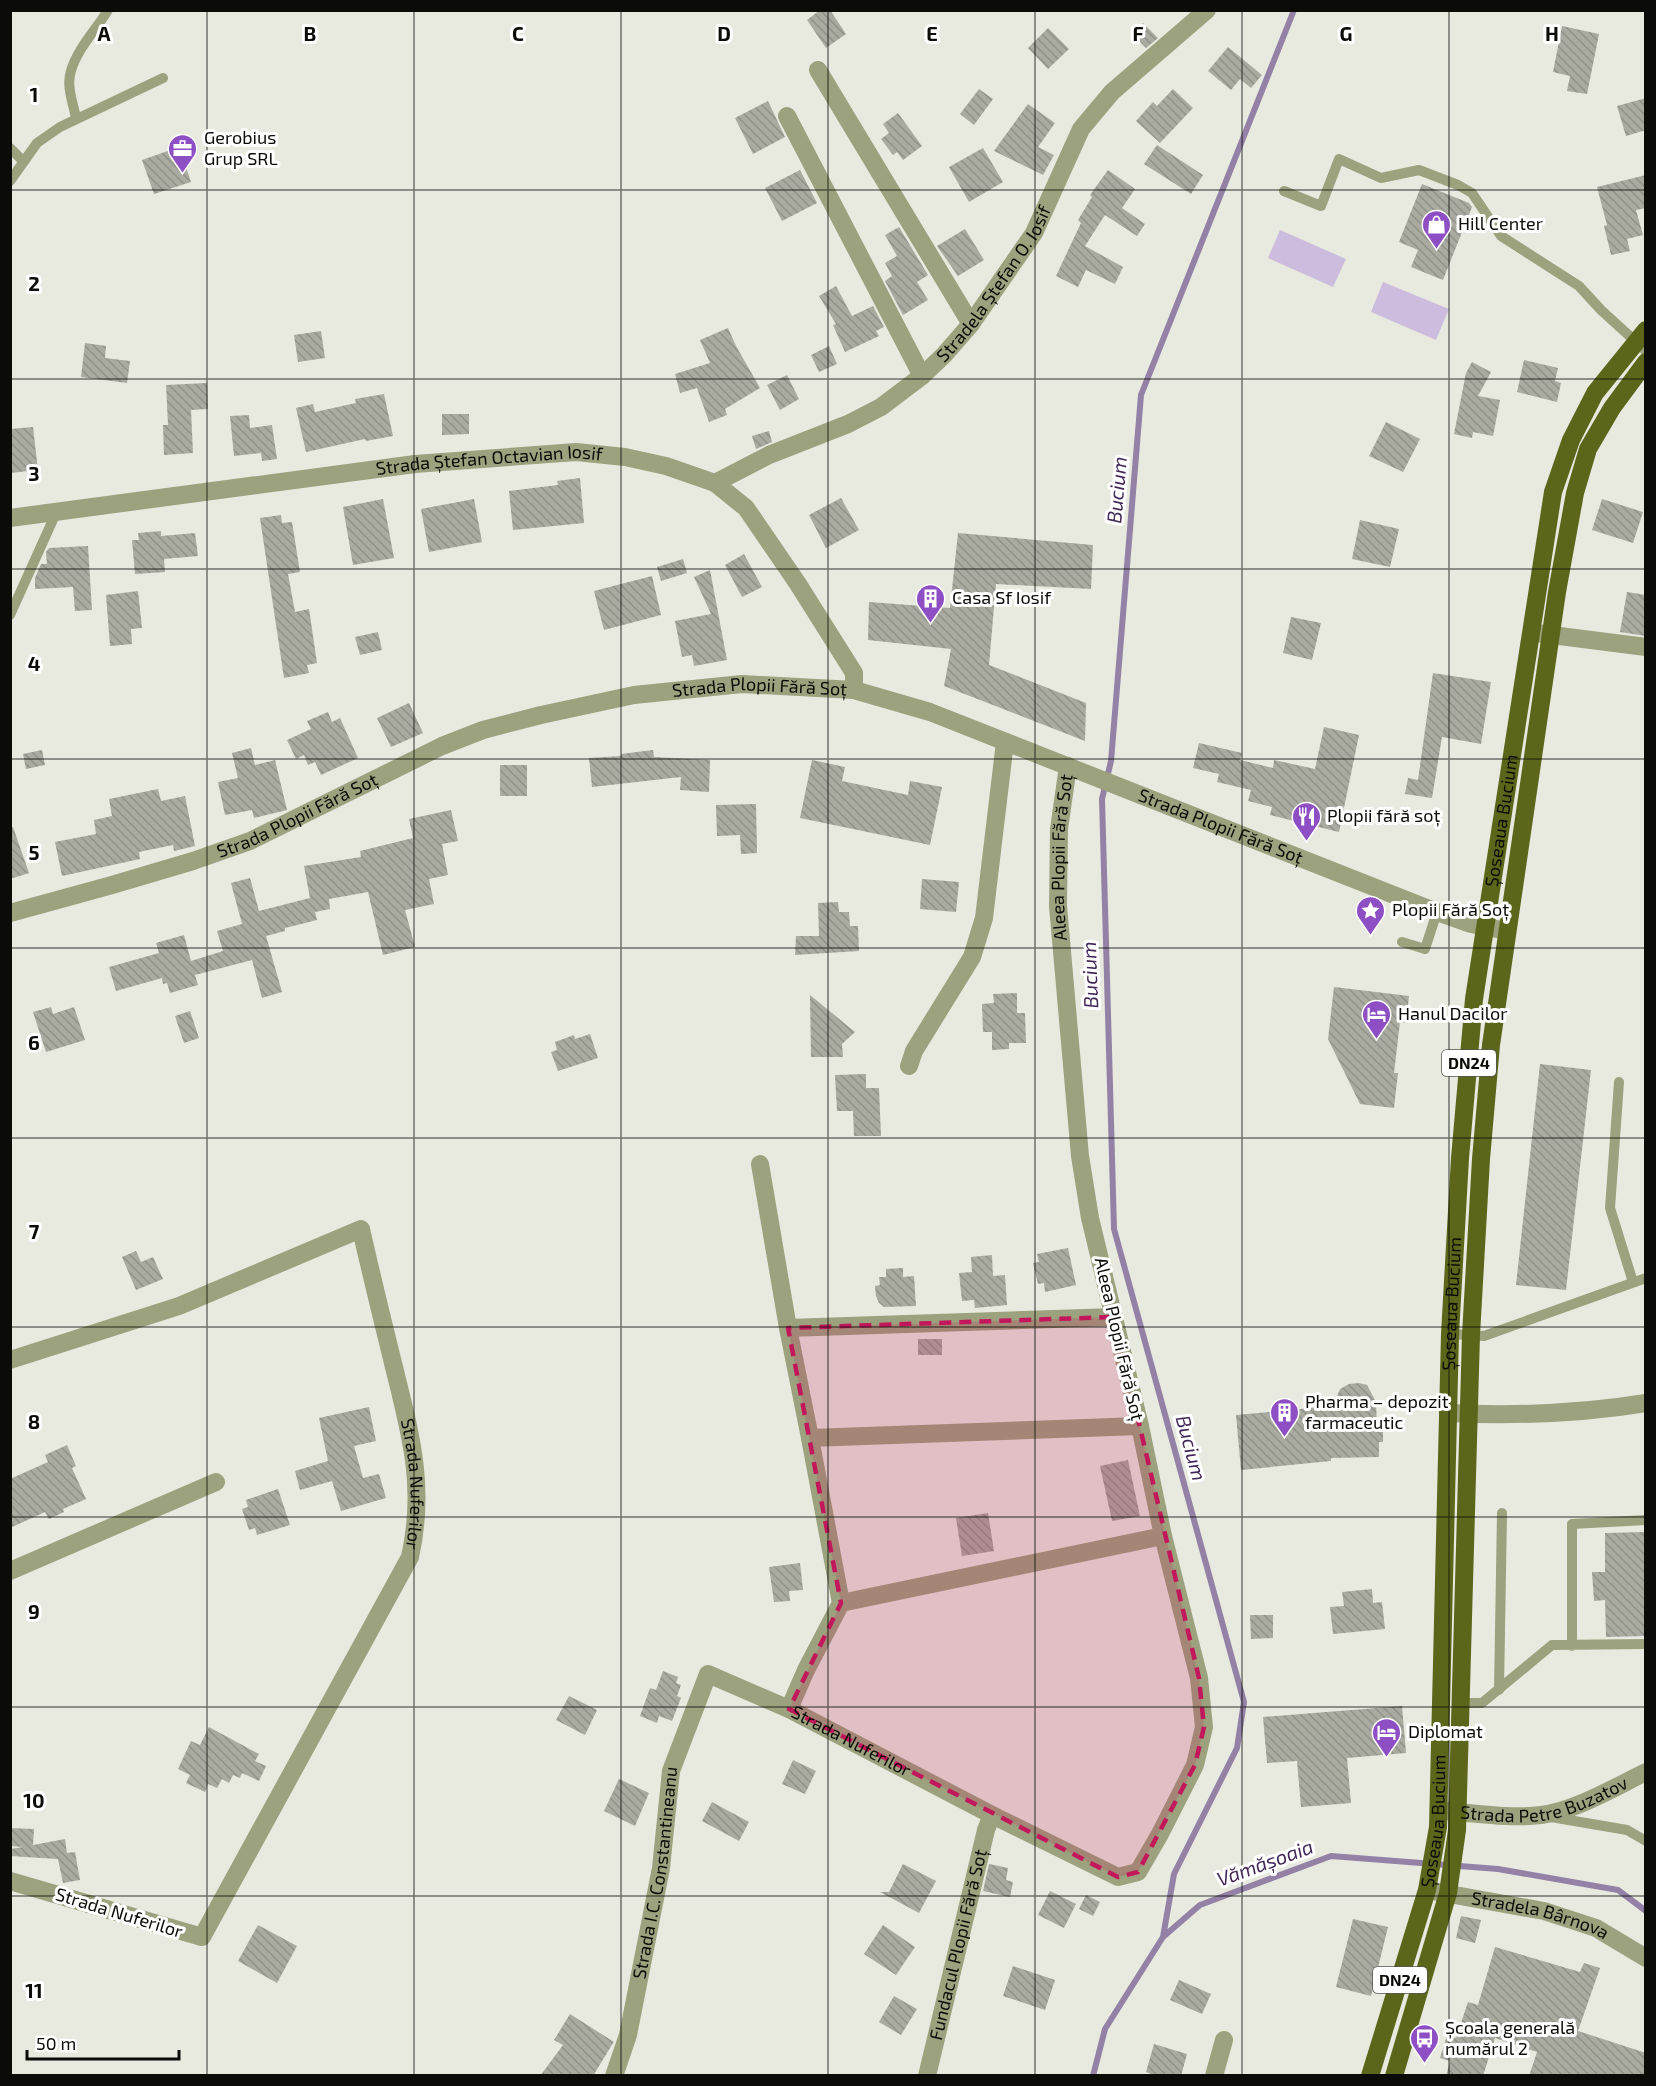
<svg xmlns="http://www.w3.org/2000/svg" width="1656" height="2086" font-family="'Exo 2',sans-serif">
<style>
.garden{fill:#ccbdde}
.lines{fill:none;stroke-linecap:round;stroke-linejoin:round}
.stream{stroke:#9382a6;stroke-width:6}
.building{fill:url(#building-back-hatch)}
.lane{stroke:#9ba27d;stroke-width:10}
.street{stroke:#9ba27d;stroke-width:18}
.primary{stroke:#5c661a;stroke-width:18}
.marked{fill:#c2185b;fill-opacity:0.2;stroke:#c2185b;stroke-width:4.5;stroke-dasharray:12 8;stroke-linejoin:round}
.grid{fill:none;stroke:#0b0c08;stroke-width:1.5;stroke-opacity:0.55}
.labels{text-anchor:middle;stroke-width:6;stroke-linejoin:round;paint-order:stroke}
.shield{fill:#fff;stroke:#545552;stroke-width:1.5}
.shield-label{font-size:16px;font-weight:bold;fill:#0b0c08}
.poi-label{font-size:18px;fill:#0b0c08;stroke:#fff;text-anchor:start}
.street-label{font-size:18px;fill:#0b0c08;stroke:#fff}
.water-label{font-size:20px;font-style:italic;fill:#412858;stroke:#fff}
.grid-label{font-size:20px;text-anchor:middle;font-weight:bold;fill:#0b0c08;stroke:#fff;stroke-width:6;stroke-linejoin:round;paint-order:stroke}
</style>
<defs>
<pattern id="building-back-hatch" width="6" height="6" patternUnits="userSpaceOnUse" patternTransform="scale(1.5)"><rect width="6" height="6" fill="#a9aba1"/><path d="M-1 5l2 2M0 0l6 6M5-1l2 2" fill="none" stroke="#909289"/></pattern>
</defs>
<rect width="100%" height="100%" fill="#e8eae0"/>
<path class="garden" d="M1280,230L1346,259L1333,287L1268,258Z
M1383,282L1449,309L1436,340L1371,312Z"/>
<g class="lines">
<path class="stream" d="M1163,1937L1174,1874L1237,1748L1244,1702L1114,1229L1102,799L1111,761L1141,395L1294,10
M1093,2076L1105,2029L1163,1937L1200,1905L1331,1856L1498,1869L1618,1890L1646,1911"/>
</g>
<path class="building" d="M820,10H830L846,34L826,48L807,20Z
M1143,23L1158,38L1146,48L1132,34Z
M1562,26L1599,34L1587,94L1567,91L1570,76L1553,72Z
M1048,28L1069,49L1048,69L1028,48Z
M1228,47L1262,75L1251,88L1240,79L1231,90L1208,71Z
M979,89L993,99L974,125L960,114Z
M1173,89L1193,108L1160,143L1136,121L1153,102L1157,106Z
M1646,98V130L1626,136L1617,106Z
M768,101L785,137L753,154L735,118Z
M1028,104L1055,123L1038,147L1054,155L1043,175L994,151Z
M898,113L922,146L903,160L897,152L893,155L881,139L889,133L883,124Z
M1157,145L1203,175L1191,194L1144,164Z
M179,147L191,182L154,194L142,160Z
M983,148L1003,182L969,202L949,167Z
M800,170L817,203L782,221L765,188Z
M1108,170L1135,189L1122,208L1145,224L1137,236L1105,215L1085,246L1123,267L1115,284L1086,270L1078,287L1056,276L1081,223L1078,220L1092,197L1090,195Z
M1646,175V208L1636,210L1643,235L1627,239L1630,251L1611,255L1604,226L1607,225L1597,187Z
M1422,184L1469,203L1472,207L1443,280L1411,267L1418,250L1399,242Z
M899,227L928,275L917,282L928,300L903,315L885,281L892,276L885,263L897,256L885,235Z
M965,229L984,260L958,276L937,246Z
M836,286L852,316L873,306L884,327L876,331L879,336L845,352L833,325L836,324L819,296Z
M728,328L736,346L760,388L725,409L727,415L709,422L697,388L680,393L675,374L710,363L700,340Z
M321,331L325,358L298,362L294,335Z
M85,343L106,346L105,358L130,361L127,383L81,377Z
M829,346L837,364L819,372L811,355Z
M1524,360L1558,368L1555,381L1561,383L1557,402L1517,392Z
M1472,362L1491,372L1478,396L1500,400L1493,436L1473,432L1472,438L1454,434L1466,373Z
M787,375L799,399L780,410L767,385Z
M207,383L208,409L191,410L193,453L164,455L163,425H168L166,385Z
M384,394L393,436L366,441L365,439L306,452L296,408L313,404L315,412L356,403L355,399Z
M442,414H469V434L442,435Z
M249,415L250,428L272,425L277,459L262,461L261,453L234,456L230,416Z
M1386,422L1420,439L1403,472L1369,456Z
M33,427L38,470L10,473V429Z
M769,431L772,442L756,449L752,436Z
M580,478L584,523L513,530L509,491L558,485L557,481Z
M841,498L859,530L826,548L809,515Z
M383,499L394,558L353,565L343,507Z
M474,499L482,542L429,552L421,509Z
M1602,499L1643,512L1633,543L1592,530Z
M281,515L282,523L292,522L300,572L288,574L295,612L309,609L317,663L307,665L309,673L284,678L260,518Z
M1360,520L1399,529L1390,567L1352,559Z
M161,531V536L195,533L198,556L164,559L165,572L135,574L132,540H139L138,533Z
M958,533L1093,545L1091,589L996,584L989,665L1086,703L1085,741L944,686L951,649L868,640L869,602L950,608Z
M88,546L92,610L75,611L73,587L35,589V578L41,564H47L46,552L49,548Z
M744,554L762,587L742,597L725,565Z
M683,559L687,573L661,581L657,567Z
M710,570L727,660L694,666L692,655L682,657L675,621L711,614L694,577Z
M652,576L661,615L604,630L594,591Z
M138,591L142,628L131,629L132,644L110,646L106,595Z
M1627,592L1646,595V636L1620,632Z
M1291,617L1321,623L1312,660L1283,653Z
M378,632L382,650L360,655L355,637Z
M1433,673L1491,682L1481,744L1442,737L1432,798L1405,794L1408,778L1418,780Z
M409,703L423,733L391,747L377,718Z
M328,712L332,722L340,718L358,758L321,775L315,762L308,765L304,755L296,759L287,740L311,729L307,721Z
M1324,727L1359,735L1339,832L1270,815L1272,807L1248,801L1251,790L1217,782L1219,774L1193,768L1199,743L1242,753L1240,760L1273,768L1274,760L1315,769Z
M251,748L255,765L275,760L287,810L254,818L252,810L225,815L218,782L238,778L232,753Z
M42,750L45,765L26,769L23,754Z
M653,750L654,757L710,760L709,792L680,790L681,777L592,787L589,758L621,756V754Z
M812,760L845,767L842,781L908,795L910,781L942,787L930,845L800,818Z
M500,765H527V796H500Z
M158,789L161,801L185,796L195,846L174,851L173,845L139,852L140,859L62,876L55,842L96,834L94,820L112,816L109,799Z
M756,804L757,853L741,854L740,835L717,836L716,805Z
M451,810L458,841L442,844L448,875L429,879L434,904L405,910L415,947L383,955L368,892L329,899L330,909L315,912L317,920L285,928V931L266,936L282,992L262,998L252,960L195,975L198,985L170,993L167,983L163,984L162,978L116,991L109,967L159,953L156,943L184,935L191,961L223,951L217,931L242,924L231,883L250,878L259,911L310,898L304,866L361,857L360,851L413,838L409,819Z
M10,827H13L29,873L10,879Z
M922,879L959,882L956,912L920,909Z
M838,902L839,912H849L850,926H858L859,951L795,955L796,936H819L818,903Z
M1334,987L1409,996L1406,1023L1400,1022L1394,1073H1398L1394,1108L1360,1104L1328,1039Z
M1017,993V1013H1025L1026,1043H1009V1049L992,1050V1032H983L982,1004L994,1003L993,994Z
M810,995L855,1032L842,1044L843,1057H811Z
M51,1007L53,1014L74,1007L85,1040L46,1052L33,1012Z
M190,1011L199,1038L184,1043L175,1016Z
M590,1034L598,1058L558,1071L551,1052L557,1050L555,1042L574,1035L575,1039Z
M1540,1064L1591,1070L1566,1290L1516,1285Z
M866,1074V1088H879L881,1136H854L853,1111H837L835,1075Z
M1068,1248L1076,1285L1045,1292L1044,1283L1038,1284L1033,1263L1039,1262L1037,1254Z
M136,1251L141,1262L153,1257L163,1279L136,1290L122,1257Z
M992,1255L993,1276L1005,1275L1007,1305L975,1308L974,1300L962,1301L959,1273L972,1272L971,1257Z
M903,1268V1277L914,1276L916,1306L884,1307L879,1303L876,1296L875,1286L880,1285L879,1277H886V1269Z
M918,1339H942V1355H918Z
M1359,1383L1367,1385L1376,1402L1377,1427L1383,1426V1442H1379V1457L1331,1458V1461L1241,1470L1236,1415L1333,1406L1340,1389L1349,1384Z
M369,1407L376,1441L354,1446L363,1478L379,1474L386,1498L341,1511L332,1481L300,1490L295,1471L328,1461L319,1418Z
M67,1445L76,1466L72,1468L86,1499L63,1509L64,1512L49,1519L45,1512L10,1528V1479L48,1462L45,1455Z
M1128,1460L1140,1516L1112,1521L1100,1466Z
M278,1489L290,1525L257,1535L255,1528L249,1530L242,1509L248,1507L246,1500Z
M988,1513L994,1551L962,1556L956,1518Z
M1644,1532L1646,1636L1606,1637L1605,1600L1594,1601L1592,1572H1605V1533Z
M800,1563L803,1590L789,1591L790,1601L774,1602L769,1567Z
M1372,1589L1373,1603L1382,1602L1385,1629L1333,1634L1330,1607L1344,1606L1342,1592Z
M1250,1615H1273V1638L1251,1639Z
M663,1671L678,1677L676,1683L681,1685L677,1696L681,1698L672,1721L659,1716L657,1723L640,1716L650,1688L656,1690Z
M569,1696L597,1710L585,1735L556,1720Z
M1402,1706L1406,1753L1347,1758L1351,1803L1301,1807L1297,1761L1267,1763L1263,1717Z
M209,1727L259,1754L255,1761L266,1766L259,1781L242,1773L240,1778L233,1775L229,1783L222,1779L217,1788L208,1784L205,1792L186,1783L190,1775L178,1769L191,1741L200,1745Z
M793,1760L816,1771L805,1794L782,1784Z
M619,1779L649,1793L635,1826L604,1811Z
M712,1802L749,1822L739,1841L702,1821Z
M10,1828L34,1829L33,1845L65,1839L67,1853L75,1852L80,1880L63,1883L58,1859L10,1856V1849L23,1847L10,1846Z
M903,1864L936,1881L919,1913L880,1892H889Z
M989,1864L1008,1868L1006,1880L1013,1882L1010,1897L983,1891Z
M1050,1891L1076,1904L1064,1928L1038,1915Z
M1086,1895L1100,1902L1093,1916L1079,1909Z
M1461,1916L1481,1920L1475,1943L1456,1938Z
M1353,1919L1388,1927L1371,1996L1336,1987Z
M258,1925L297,1946L277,1983L238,1961Z
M883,1925L915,1947L896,1975L864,1954Z
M1495,1947L1580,1972L1584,1963L1600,1968L1578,2031L1646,2053V2076H1529L1537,2052L1495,2038L1483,2076H1446L1450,2061L1440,2058L1447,2035L1456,2038L1468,2002L1478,2005Z
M1013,1966L1055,1980L1045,2010L1003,1996Z
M1179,1980L1211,1994L1202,2014L1170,2000Z
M894,1996L917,2009L901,2035L879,2022Z
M570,2014L614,2042L613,2043L593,2076H540L563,2045L554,2040Z
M1154,2044L1187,2054L1181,2076H1156L1146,2072Z"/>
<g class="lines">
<path class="lane" d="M76,118C73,103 66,85 71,71C77,49 96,30 108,10
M10,148L23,161
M10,181L37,143L60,127L163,78
M1284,191L1321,206L1339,159L1381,178L1419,170L1458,185L1472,193L1501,236L1579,286L1601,310L1646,351
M10,615L56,513
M1402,942L1425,949L1437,912
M1619,1082L1610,1208L1633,1282
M1450,1334L1484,1336L1646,1278
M1572,1646V1524L1646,1520
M1499,1690L1502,1513
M1460,1703H1482L1552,1645L1646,1644
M1551,1817L1627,1830L1646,1841"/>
<g class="street">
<path d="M818,70L971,324"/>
<path d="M787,116L922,376"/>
<path id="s1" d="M715,483L769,455L848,424L881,407L922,376L944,355L971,324L1034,233L1081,129L1112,92L1207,10"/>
<path id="s2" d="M10,518L415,464L576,452L625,457L666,466L715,483L746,508L798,584L854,673V690"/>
<path d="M1536,633L1646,647"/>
<path id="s3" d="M10,913L112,885L193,861L250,841L442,746L483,730L541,715L634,695L742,684L854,690L930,712L1437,912L1471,924L1507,931"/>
<path d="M909,1066L914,1051L972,957L984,918L1005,742"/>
<path d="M760,1164L788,1328L810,1438"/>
<path d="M788,1328L1114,1317"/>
<path id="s4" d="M10,1360L179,1306L361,1229C371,1274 382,1318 393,1363C410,1432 426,1486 410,1557L202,1937L10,1881"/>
<path d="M1448,1413C1516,1416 1579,1414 1646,1403"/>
<path d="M10,1571L216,1482"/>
<path d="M841,1603L1163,1536"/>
<path d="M789,1709L806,1670L841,1603L810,1438L1140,1426"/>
<path id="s5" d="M1443,1811C1475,1813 1509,1819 1541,1815C1575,1811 1615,1787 1646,1772"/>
<path id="s6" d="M1427,1890L1544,1911L1596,1928L1646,1958"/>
<path id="s7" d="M614,2076L628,2035L661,1868L671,1771L708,1674L789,1709L992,1815L1118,1877L1138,1872L1160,1834L1195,1765L1204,1727L1199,1678L1163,1536L1140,1426L1090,1218L1080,1156L1058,906L1059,829L1068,766"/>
<path id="s8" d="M927,2076L986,1830L992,1815"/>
<path d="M1214,2076L1224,2040"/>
</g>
<g class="primary">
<path id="s9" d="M1370,2076L1427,1890L1438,1827L1450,1334L1460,1158L1474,999L1553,492L1571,440L1595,393L1646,330"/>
<path d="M1394,2076L1448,1893L1457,1830L1471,1335L1481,1159L1491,1045L1557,592L1575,493L1588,449L1612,408L1646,362"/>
</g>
</g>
<path class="marked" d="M1114,1317L1199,1678L1204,1727L1195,1765L1138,1872L1118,1877L789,1709L841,1603L788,1328Z"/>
<path class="grid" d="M207,10V2076M414,10V2076M621,10V2076M828,10V2076M1035,10V2076M1242,10V2076M1449,10V2076M10,190H1646M10,379H1646M10,569H1646M10,759H1646M10,948H1646M10,1138H1646M10,1327H1646M10,1517H1646M10,1707H1646M10,1896H1646"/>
<defs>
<symbol id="office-pin" viewBox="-11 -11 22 30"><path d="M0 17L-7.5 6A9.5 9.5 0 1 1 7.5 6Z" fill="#8e4ec4" stroke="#fff"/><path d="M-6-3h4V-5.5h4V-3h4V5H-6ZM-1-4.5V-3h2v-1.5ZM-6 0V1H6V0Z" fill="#fff"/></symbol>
<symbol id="shop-pin" viewBox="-11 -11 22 30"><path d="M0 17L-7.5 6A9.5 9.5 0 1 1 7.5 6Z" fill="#8e4ec4" stroke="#fff"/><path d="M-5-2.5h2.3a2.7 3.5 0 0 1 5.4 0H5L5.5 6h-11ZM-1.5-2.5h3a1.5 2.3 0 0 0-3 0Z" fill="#fff"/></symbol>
<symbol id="building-pin" viewBox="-11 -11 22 30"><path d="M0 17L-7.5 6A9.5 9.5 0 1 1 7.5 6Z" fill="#8e4ec4" stroke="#fff"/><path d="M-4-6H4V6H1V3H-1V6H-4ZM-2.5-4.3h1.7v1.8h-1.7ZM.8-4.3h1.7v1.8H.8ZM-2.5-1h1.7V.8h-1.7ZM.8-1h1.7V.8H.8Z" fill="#fff"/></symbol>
<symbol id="restaurant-pin" viewBox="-11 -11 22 30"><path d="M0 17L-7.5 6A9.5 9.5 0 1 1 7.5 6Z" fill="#8e4ec4" stroke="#fff"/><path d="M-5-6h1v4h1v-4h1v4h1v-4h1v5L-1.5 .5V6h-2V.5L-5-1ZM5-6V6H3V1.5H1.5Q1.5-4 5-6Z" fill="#fff"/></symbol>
<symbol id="sight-pin" viewBox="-11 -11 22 30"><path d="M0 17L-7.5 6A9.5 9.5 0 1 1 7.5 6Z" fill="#8e4ec4" stroke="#fff"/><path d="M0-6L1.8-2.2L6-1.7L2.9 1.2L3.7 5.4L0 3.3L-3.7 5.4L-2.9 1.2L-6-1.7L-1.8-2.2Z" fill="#fff"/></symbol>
<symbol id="hotel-pin" viewBox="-11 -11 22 30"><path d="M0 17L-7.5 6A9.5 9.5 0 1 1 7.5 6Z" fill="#8e4ec4" stroke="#fff"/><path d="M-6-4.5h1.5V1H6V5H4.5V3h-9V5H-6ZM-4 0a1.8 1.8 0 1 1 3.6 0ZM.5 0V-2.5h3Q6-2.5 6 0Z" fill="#fff"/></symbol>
<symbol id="bus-pin" viewBox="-11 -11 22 30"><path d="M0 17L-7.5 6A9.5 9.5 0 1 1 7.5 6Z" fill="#8e4ec4" stroke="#fff"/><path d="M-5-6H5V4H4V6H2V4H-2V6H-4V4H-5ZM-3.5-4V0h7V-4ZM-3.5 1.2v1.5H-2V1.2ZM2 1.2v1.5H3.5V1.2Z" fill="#fff"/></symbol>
</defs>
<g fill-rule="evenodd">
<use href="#office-pin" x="166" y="132" width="33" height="45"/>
<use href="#shop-pin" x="1420" y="208" width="33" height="45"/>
<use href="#building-pin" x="914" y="582" width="33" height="45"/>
<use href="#restaurant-pin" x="1290" y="800" width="33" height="45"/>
<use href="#sight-pin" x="1354" y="894" width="33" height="45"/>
<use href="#hotel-pin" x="1360" y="998" width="33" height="45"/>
<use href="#building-pin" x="1268" y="1396" width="33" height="45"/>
<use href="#hotel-pin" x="1370" y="1716" width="33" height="45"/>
<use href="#bus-pin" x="1408" y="2022" width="33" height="45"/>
</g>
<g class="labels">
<g class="shield">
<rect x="1442" y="1050" width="54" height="26" rx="4.5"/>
<rect x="1373" y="1967" width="54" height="26" rx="4.5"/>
</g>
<g class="shield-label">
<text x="1469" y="1069">DN24</text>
<text x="1400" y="1986">DN24</text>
</g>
<g class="poi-label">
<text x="204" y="144">Gerobius<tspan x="204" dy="21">Grup SRL</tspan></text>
<text x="1458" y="230">Hill Center</text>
<text x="952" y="604">Casa Sf Iosif</text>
<text x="1327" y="822">Plopii fără soț</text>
<text x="1392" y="916">Plopii Fără Soț</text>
<text x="1398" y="1020">Hanul Dacilor</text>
<text x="1305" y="1408">Pharma – depozit<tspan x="1305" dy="21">farmaceutic</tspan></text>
<text x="1408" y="1738">Diplomat</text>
<text x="1445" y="2034">Școala generală<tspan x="1445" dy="21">numărul 2</tspan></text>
</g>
<g class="street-label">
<text dy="6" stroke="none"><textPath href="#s1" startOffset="352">Stradela Ștefan O. Iosif</textPath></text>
<text dy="6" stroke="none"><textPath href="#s2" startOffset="483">Strada Ștefan Octavian Iosif</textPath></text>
<text dy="6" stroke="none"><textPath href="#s3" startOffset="790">Strada Plopii Fără Soț</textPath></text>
<text dy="6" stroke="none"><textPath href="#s3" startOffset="304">Strada Plopii Fără Soț</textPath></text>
<text dy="6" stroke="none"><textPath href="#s9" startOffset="1268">Șoseaua Bucium</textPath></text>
<text dy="6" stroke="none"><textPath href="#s3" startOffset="1276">Strada Plopii Fără Soț</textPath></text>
<text dy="6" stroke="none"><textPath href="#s7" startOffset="1938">Aleea Plopii Fără Soț</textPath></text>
<text dy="6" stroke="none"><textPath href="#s9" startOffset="782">Șoseaua Bucium</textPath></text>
<text transform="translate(1119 1339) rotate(77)" y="6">Aleea Plopii Fără Soț</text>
<text dy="6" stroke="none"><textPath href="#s4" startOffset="636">Strada Nuferilor</textPath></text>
<text dy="6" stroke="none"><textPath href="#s7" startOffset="573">Strada Nuferilor</textPath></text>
<text dy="6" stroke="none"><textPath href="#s5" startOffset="104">Strada Petre Buzatov</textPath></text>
<text dy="6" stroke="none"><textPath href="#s9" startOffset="264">Șoseaua Bucium</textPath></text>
<text dy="6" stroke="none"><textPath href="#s7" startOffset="208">Strada I.C. Constantineanu</textPath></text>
<text transform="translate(119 1913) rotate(17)" y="6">Strada Nuferilor</text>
<text dy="6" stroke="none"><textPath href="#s6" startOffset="116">Stradela Bârnova</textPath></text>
<text dy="6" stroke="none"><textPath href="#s8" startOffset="135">Fundacul Plopii Fără Soț</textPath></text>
</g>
<g class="water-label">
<text transform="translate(1117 490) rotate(-85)" y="7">Bucium</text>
<text transform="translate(1090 975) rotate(-92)" y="7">Bucium</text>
<text transform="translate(1191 1448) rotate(75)" y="7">Bucium</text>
<text transform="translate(1265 1863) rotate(-20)" y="7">Vămășoaia</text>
</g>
</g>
<g class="grid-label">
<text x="104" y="41">A</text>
<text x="310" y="41">B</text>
<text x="518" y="41">C</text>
<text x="724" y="41">D</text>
<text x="932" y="41">E</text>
<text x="1138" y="41">F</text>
<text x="1346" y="41">G</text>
<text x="1552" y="41">H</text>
<text x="34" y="102">1</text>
<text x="34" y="291">2</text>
<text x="34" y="481">3</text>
<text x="34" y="671">4</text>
<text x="34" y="860">5</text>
<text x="34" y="1050">6</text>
<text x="34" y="1239">7</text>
<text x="34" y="1429">8</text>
<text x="34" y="1619">9</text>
<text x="34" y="1808">10</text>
<text x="34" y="1998">11</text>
</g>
<rect width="1656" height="2086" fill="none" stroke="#0b0c08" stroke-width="24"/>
<path d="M27 2050v9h152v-9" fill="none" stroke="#0b0c08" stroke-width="3"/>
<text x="36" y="2050" font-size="18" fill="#0b0c08" stroke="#ffffff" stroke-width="4.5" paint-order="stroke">50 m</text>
</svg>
